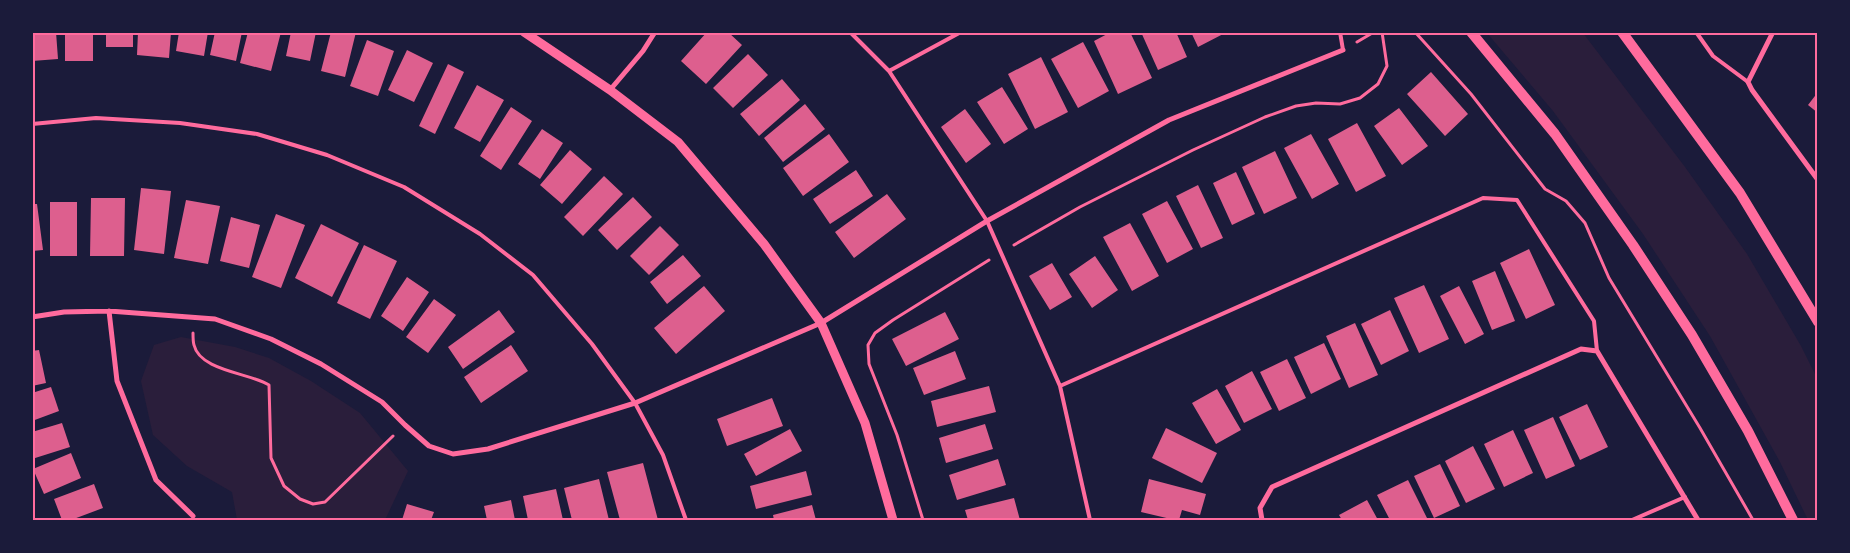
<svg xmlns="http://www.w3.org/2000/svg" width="1850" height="553" font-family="Mulish,sans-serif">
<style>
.green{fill:#2a1e3b}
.building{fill:#dd5f8e}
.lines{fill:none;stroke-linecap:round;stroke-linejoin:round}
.path{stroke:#ff6b9d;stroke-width:3}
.service{stroke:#ff6b9d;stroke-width:4}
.minor{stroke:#ff6b9d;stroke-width:5}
.tertiary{stroke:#ff6b9d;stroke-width:9}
.secondary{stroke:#ff6b9d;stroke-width:10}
.neatline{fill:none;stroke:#ff6b9d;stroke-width:2}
</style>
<rect width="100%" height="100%" fill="#1b1b3a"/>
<path class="green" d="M1487,33H1583L1685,167L1747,254L1801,346L1817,378V520H1808L1780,462L1710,336L1643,234L1553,111Z
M181,337L235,347L269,358L311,381L360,413L408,471L385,520H237L232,492L187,466L153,435L141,381L154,345Z"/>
<path class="building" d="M32,32H56L58,59L32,61Z
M65,32H93V61H65Z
M106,32H133V47H106Z
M138,32H171L169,58L137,55Z
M179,32H208L204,56L176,51Z
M215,32H242L236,61L210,55Z
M248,32H281L271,71L240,63Z
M291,32H316L310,61L286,56Z
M331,32H356L345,77L321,71Z
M707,32H728L742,45L706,84L681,61Z
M1111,32H1130L1152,78L1118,94L1094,41Z
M1141,32H1176L1187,57L1158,70Z
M1191,32H1227L1198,47Z
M367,40L394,51L378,96L350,86Z
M1083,42L1109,91L1078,108L1051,59Z
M407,50L433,63L414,102L388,90Z
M748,54L768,75L733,108L713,88Z
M1041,57L1068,112L1035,129L1008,74Z
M448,64L464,72L435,134L419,126Z
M1431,72L1468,114L1445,136L1407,94Z
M782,79L800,100L759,136L740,114Z
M477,85L504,100L480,142L454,128Z
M1002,87L1028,129L1004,144L977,102Z
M1818,92V113L1808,105Z
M805,104L825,129L783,162L764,138Z
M511,107L532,121L501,170L480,156Z
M1399,108L1428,146L1402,165L1374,126Z
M965,109L991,144L966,163L941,127Z
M1357,123L1386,176L1356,192L1328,139Z
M542,129L563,143L540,179L518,164Z
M829,134L849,162L803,196L783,168Z
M1311,134L1339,184L1312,199L1284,148Z
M570,150L592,169L562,204L540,185Z
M1275,151L1297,198L1264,214L1242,167Z
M856,170L873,196L830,224L813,199Z
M1236,172L1255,214L1232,225L1213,183Z
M604,176L623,194L583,236L564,217Z
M1198,185L1223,238L1201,248L1176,196Z
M141,188L171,191L164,254L134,250Z
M887,194L906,219L854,258L835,232Z
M633,197L652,217L617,250L598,230Z
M91,198H125L124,256H90Z
M186,200L220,206L208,264L174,258Z
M1167,201L1193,249L1167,263L1142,214Z
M50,202H77V256H50Z
M32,204H37L43,250L32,251Z
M276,214L305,225L281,288L252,277Z
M231,217L260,225L249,268L220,261Z
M1130,223L1159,276L1132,291L1103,237Z
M321,224L359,243L332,297L295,278Z
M660,226L679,245L649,275L630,256Z
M364,245L397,261L370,319L337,303Z
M1529,249L1555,305L1526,319L1500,263Z
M683,255L701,276L667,304L650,282Z
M1095,256L1118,290L1092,308L1069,274Z
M1052,263L1072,297L1050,310L1029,276Z
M1495,271L1515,321L1492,330L1472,281Z
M407,277L429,292L403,331L381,316Z
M1424,285L1449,339L1419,353L1394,298Z
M704,286L725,311L676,354L654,328Z
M1459,286L1484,334L1465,344L1440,296Z
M434,299L456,315L428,353L406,337Z
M499,310L515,332L463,369L448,347Z
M1390,310L1409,351L1381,365L1361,324Z
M945,312L959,339L906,366L892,339Z
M1355,323L1378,375L1349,388L1326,336Z
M1324,343L1341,379L1311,394L1294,357Z
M511,345L528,371L481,403L464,377Z
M39,350L46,383L32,386V351Z
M955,351L966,379L924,395L913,368Z
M1287,359L1306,398L1279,411L1260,372Z
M1252,371L1272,409L1244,423L1225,386Z
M989,386L996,412L937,427L931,401Z
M51,387L59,411L32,421V393Z
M1217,389L1241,430L1216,444L1192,403Z
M772,398L783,426L727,446L717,419Z
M1587,404L1608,447L1580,460L1559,417Z
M1553,417L1575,466L1546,479L1524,430Z
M62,423L70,447L32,459V432Z
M985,424L993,449L946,463L939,438Z
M1166,428L1217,453L1202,483L1152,458Z
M790,429L802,451L756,476L744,454Z
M1513,430L1533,473L1504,487L1484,444Z
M1473,446L1495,489L1466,503L1445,461Z
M71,453L81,478L44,494L33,469Z
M998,459L1006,485L957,500L949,475Z
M643,463L658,520H620L607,472Z
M1440,464L1460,506L1434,518L1414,476Z
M806,471L812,495L756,509L750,486Z
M599,479L609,520H572L564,488Z
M1149,479L1206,494L1200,515L1182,510L1179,520H1175L1141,512Z
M1408,480L1428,520H1390L1377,495Z
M94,484L103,508L71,520H62L54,499Z
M556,489L563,520H528L523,496Z
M1014,498L1020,520H968L965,510Z
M511,500L515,520H487L484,506Z
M1367,500L1378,520H1342L1339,515Z
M407,504L434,512L431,520H402Z
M812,505L816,520H774L773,515Z"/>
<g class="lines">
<path class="path" d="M1415,32L1471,94L1545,189L1566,201L1585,223L1609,278L1700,428L1753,520
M1357,42L1374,32
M1014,245L1080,207L1193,150L1265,117L1296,106L1316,103L1340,104L1360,98L1378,84L1387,66L1382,32
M193,333C193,337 193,342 194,345C200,371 250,373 269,385L271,458L284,486L300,499L313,504L325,502L393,436
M923,520L897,435L869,364L868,345L875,333L893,320L989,260"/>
<path class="service" d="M850,32L889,71L987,221L1060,386L1090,520
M1340,32L1343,50
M1696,32L1713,56L1748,82
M889,71L961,32
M32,124L96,118L180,123L257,134L327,155L404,187L480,234L533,275L592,344L635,403L663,455L686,520
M1060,386L1483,198L1517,200L1594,321L1597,351
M1632,520L1685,497"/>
<path class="minor" d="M1773,32L1748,82L1752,90L1818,180
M610,90L643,51L655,32
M109,311L117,381L156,480L193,516
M32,317L64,312L109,311L215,319L271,339L321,364L382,402L405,425L429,446L453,454L488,449L635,403L821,323L987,221L1169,120L1343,50
M1262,520L1260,508L1272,487L1581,349L1597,351L1698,520"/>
<path class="tertiary" d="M524,32L610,90L678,142L764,244L821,323L865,423L893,520"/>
<path class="secondary" d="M1471,32L1555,134L1633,245L1692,335L1748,431L1793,520
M1622,32L1740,193L1818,322"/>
</g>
<rect width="1850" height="553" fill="none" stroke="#1b1b3a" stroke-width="68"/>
<rect x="34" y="34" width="1782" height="485" class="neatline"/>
</svg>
